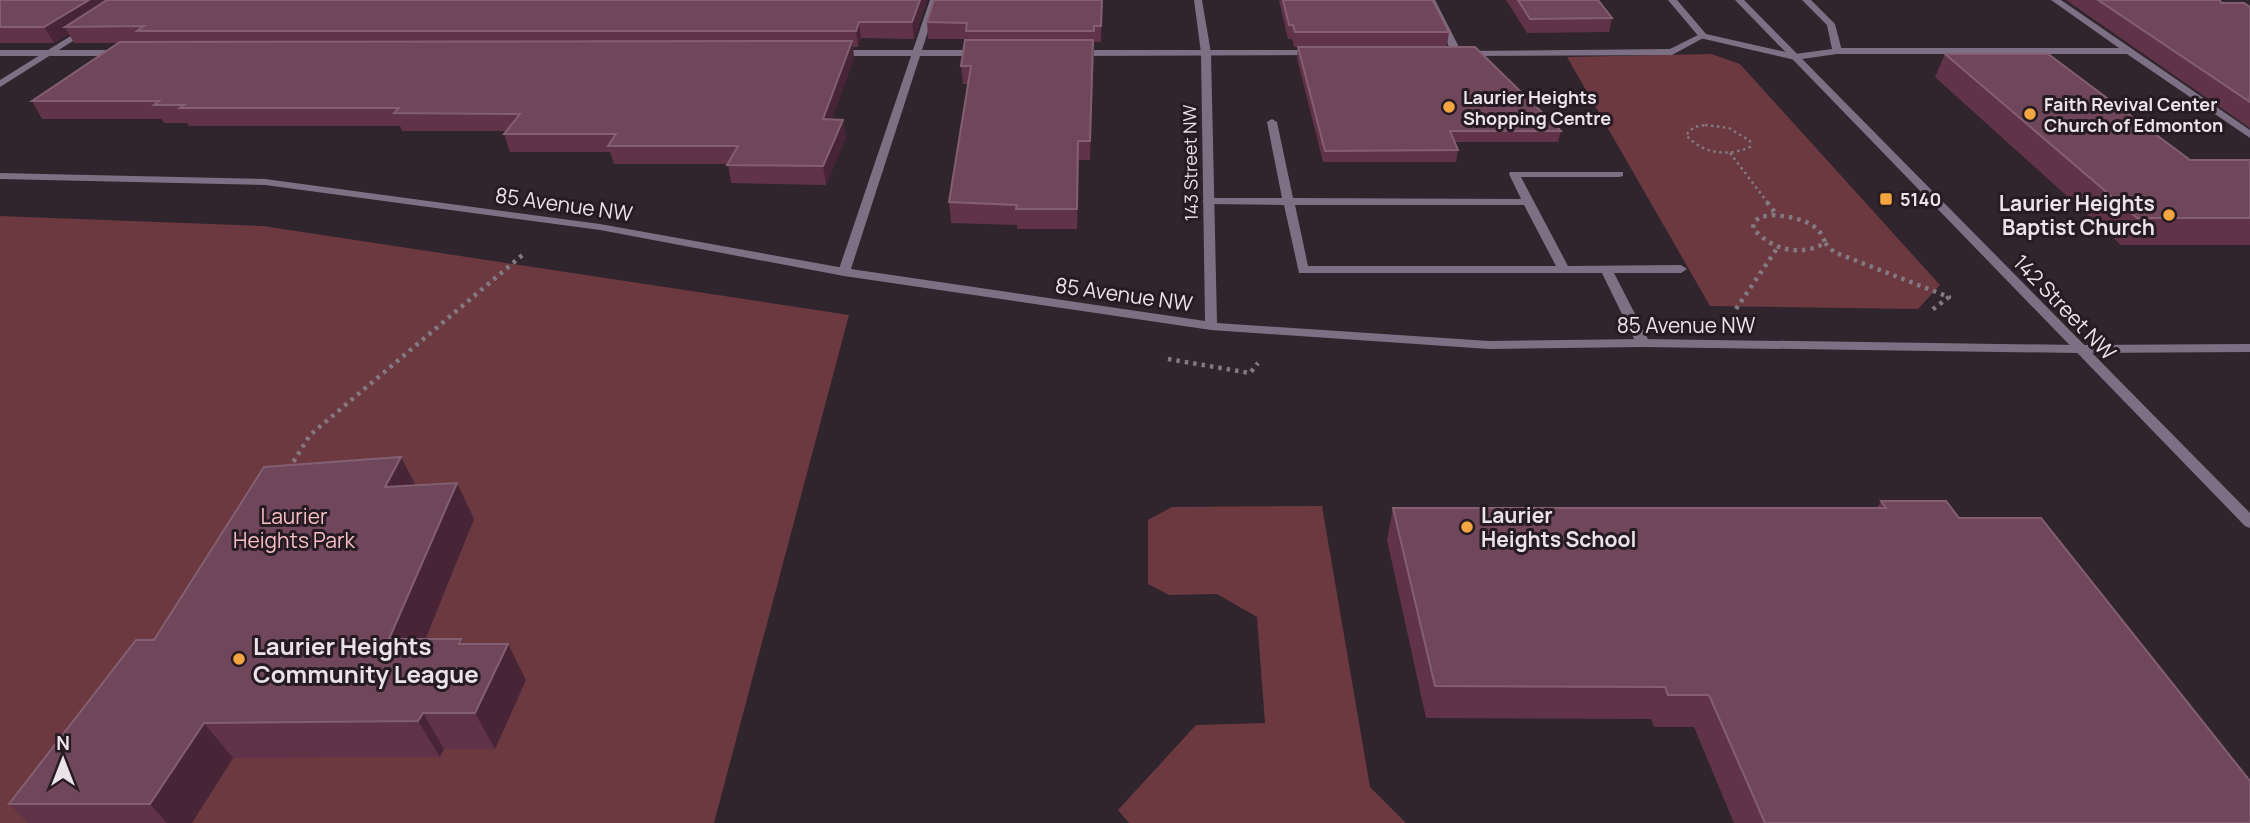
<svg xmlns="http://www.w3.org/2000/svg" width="2250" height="823" viewBox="0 0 2250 823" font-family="Manrope,sans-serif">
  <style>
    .green { fill: #6c3940 }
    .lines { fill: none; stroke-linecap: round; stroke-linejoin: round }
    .path-far1 { stroke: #837981; stroke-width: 2.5; stroke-dasharray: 2.5 3.5; stroke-linecap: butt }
    .path { stroke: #837981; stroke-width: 4.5; stroke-dasharray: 3.5 5; stroke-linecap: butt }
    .service { fill: #7e7084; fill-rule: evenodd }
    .minor { fill: #7e7084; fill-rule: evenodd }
    .tertiary { fill: #7e7084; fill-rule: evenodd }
    .wall { fill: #613349 }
    .shaded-wall { fill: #472537 }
    .building { fill: #70465a; stroke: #835f71; stroke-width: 2 }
    .poi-dot { fill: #f2a541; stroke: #261b23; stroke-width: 2.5 }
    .labels { text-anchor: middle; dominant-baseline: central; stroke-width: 6; stroke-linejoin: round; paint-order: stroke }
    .far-poi-label { font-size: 18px; font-weight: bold; fill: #ebe3e9; stroke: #261b23; text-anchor: start }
    .far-street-label { font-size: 18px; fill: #ebe3e9; stroke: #261b23 }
    .poi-label { font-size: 21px; font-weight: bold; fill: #ebe3e9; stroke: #261b23; text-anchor: end }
    .street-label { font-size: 21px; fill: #ebe3e9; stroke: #261b23 }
    .park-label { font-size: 21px; fill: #f8bfc5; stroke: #261b23 }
    .near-poi-label { font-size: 24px; font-weight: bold; fill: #ebe3e9; stroke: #261b23; text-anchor: start }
  </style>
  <rect width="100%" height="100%" fill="#30242d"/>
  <path class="green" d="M1711,54L1740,64L1940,285L1918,309L1710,306L1567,57Z
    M0,216L263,226L849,315L714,823H0Z
    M1322,506L1370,787L1406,823H1129L1118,810L1196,725L1265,723L1257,617L1217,594L1169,595L1148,584V520L1172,507Z"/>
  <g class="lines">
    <path class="path-far1" d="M1705,125L1729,128L1750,141V147C1728,157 1703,154 1686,135L1694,127Z
      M1730,153L1768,203"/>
    <path class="path" d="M1767,202L1776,214
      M1772,215C1793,217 1819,220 1825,243C1800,257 1771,250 1753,228L1754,222L1760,217Z
      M1825,243L1834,252L1949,297L1932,310
      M1736,309L1778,247
      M1168,359L1250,373L1258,363
      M289,469L310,435L526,252"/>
    <path class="service" d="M930,0H938L922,50H982L987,53L982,56H920L850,272L848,275H840L838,272L911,56H837L832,53L837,50H913Z
      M1427,0H1435L1461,51L1670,49L1700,34L1707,36L1672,55L1457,56L1452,53Z
      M2051,0H2061L2250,130V138L2127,54H1837L1832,51L1837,48H2119Z
      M0,50H121L126,53L121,56H0Z
      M1314,50L1317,51V55L1075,56L1070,53L1075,50Z
      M1272,119L1277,122L1293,198L1521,199L1509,174L1510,172H1623V176L1619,177H1521L1568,266L1681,265L1687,269L1681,273H1614L1650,343L1643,347L1636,343L1602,273H1299L1284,205L1208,204L1202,201L1208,198H1282L1267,122ZM1295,205H1524L1556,266H1308Z"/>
    <path class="minor" d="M1194,0H1202L1211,53L1217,323L1489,341L1643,339L2078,345L2250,344V352L2078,353L1643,347L1489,349L1211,330L844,276L600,230L265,185L0,179V173L265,179L600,224L844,268L1205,321L1201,53Z
      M1668,0H1677L1706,34L1795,54L1832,49L1827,25L1802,0H1811L1835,24L1842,51L1837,54L1795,60L1700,38Z"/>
    <path class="tertiary" d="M1735,0H1744L2250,513V528L2245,526Z
      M85,27L92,29L0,87V80Z"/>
  </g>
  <path class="wall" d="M0,0H927L914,39L861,38L858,47H853L854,58L832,119L843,120L846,137L826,185L731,183L728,164H614L610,152H510L504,134L506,131H402L400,126H189L187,123H164L162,119H42L32,101L119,43H74L69,34L54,43H0Z
    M1102,0L1101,42H1094V47L1090,160H1079L1077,229H1017V225L951,223L949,202L968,84H963L961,66L967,39H928L927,22Z
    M1279,0H1432L1449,32L1447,46L1294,47L1292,39H1288Z
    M1506,0H1598L1612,18L1609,32L1527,33Z
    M2066,0H2220L2221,3L2250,7V128Z
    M1298,47L1561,131L1558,142H1455L1458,150L1456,162H1323L1297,58Z
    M1945,54L2190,160H2250V245H2121L1935,77Z
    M401,457L416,485L474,519L425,639H461L464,644L526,680L495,749H444L440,757L233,758L192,823H28L9,804L154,640Z
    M1881,501L1959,518L2250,823H1734L1694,727H1654L1651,719L1426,718L1387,540L1393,508H1877Z"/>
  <path class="shaded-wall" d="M89,0H123L65,27L69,34L54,43L44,27Z
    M920,0H927L914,39L912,22Z
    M859,22L861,38L858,47L856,31Z
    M1093,40L1094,58L1090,160V141Z
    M852,41L854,58L826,137L823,119Z
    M843,120L846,137L826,185L823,166Z
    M1078,141L1079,160L1077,229V209Z
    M401,457L419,492L385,487Z
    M457,483L474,519L411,675L389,639Z
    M508,644L526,680L495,749L475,713Z
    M423,713L444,749L440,757L418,721Z
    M204,723L233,758L192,823H167L150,804Z"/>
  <path class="building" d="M0,0H89L44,27H0Z
    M107,0H920L912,22H859L856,31H137L144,26L65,27Z
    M934,0H1102L1101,26H1094V31H966L967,23L927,22Z
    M1283,0H1432L1434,3L1449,32H1295L1293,25H1289Z
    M1518,0H1598L1612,18L1530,19Z
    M2098,0H2220L2221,3H2244L2250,7V102Z
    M965,40H1093L1090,141H1078L1077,209H1016L1017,205L949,202L971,66H961Z
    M852,41L823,119L843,120L823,166L727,165L738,146H608L616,134H504L520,114L394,113L399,108H180L184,105H154L159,101H32L120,42Z
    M1298,47H1475L1561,131H1450L1458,150L1325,151Z
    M1945,54H2048L2190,160H2250V218H2137Z
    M401,457L385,487L457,483L389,639H461L459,644H508L475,713H423L418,721L204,723L150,804H9L136,640H154L264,467Z
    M1881,501H1946L1959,518H2041L2250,781V823H1765L1709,695H1668L1665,687L1435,686L1393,508H1886Z"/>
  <g class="poi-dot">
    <circle cx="1449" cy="107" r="7"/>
    <circle cx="2030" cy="114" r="7"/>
    <rect x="1879" y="192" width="14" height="14" rx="3.5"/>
    <circle cx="2169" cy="215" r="7"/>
    <circle cx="1467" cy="527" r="7"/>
    <circle cx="239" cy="659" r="7"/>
  </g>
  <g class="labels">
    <g class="far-poi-label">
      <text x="1463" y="97">Laurier Heights<tspan x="1463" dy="21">Shopping Centre</tspan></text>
      <text x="2044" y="104">Faith Revival Center<tspan x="2044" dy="21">Church of Edmonton</tspan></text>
      <text x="1900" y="199">5140</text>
    </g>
    <g class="far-street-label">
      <text transform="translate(1190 163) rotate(-91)">143 Street NW</text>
    </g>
    <g class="poi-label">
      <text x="2155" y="203">Laurier Heights<tspan x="2155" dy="24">Baptist Church</tspan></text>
      <text x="1481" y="515" text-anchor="start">Laurier<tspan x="1481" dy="24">Heights School</tspan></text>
    </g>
    <g class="street-label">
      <text transform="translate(564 204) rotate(8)">85 Avenue NW</text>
      <text transform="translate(1124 294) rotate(8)">85 Avenue NW</text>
      <text transform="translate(2065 307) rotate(46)">142 Street NW</text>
      <text x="1686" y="325">85 Avenue NW</text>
    </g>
    <g class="park-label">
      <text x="294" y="516">Laurier<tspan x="294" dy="24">Heights Park</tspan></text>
    </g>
    <g class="near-poi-label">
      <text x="253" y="645">Laurier Heights<tspan x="253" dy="28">Community League</tspan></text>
    </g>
  </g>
  <g transform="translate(63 760)" stroke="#261b23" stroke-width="5" paint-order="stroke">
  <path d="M0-5L12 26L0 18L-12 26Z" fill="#ebe3e9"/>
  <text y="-10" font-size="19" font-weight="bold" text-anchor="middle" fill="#ebe3e9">N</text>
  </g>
</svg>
